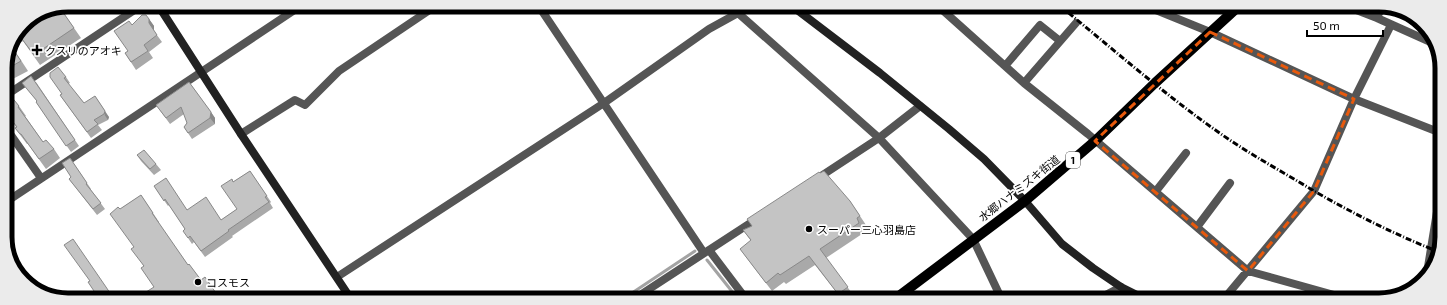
<svg xmlns="http://www.w3.org/2000/svg" width="1447" height="305" viewBox="0 0 1447 305" font-family="'Exo 2','Noto Sans JP',sans-serif">
  <style>
    .lines { fill: none; stroke-linecap: round; stroke-linejoin: round }
    .stream { stroke: #a3a3a3; stroke-width: 3 }
    .street { stroke: #555; stroke-width: 8 }
    .secondary { stroke: #222; stroke-width: 8 }
    .primary { stroke: #000; stroke-width: 10 }
    .rail { stroke: #000; stroke-width: 3; stroke-dasharray: 6 2 1 2; stroke-linecap: butt }
    .wall { fill: #a9a9a9 }
    .shaded-wall { fill: #898989 }
    .building { fill: #c4c4c4; stroke: #898989 }
    .marked { fill: none; stroke: #e8590c; stroke-width: 3; stroke-dasharray: 8 5; stroke-linejoin: round }
    .poi-dot { fill: #000; stroke: #fff; stroke-width: 1.5 }
    .labels { text-anchor: middle; dominant-baseline: central; stroke-width: 3.5; stroke-linejoin: round; paint-order: stroke }
    .shield { fill: #fff; stroke: #4c4c4c; stroke-width: 1 }
    .shield-label { font-size: 10px; font-weight: bold; fill: #000 }
    .poi-label { font-size: 11px; fill: #000; stroke: #fff; text-anchor: start }
    .street-label { font-size: 11px; fill: #000; stroke: #fff }
    .rim { fill: none; stroke: #000; stroke-width: 5 }
  </style>
  <rect width="100%" height="100%" fill="#fff"/>
  <g class="lines">
    <path class="stream" d="M707,260L738,299
      M623,299L695,251"/>
    <path class="street" d="M538,5L704,253
      M938,6L1024,83L1088,134L1248,271L1352,300
      M1146,6L1210,32L1354,99L1441,133
      M1346,6L1377,18L1435,44
      M738,13L879,138L973,239L1002,300
      M1377,18L1382,6
      M1005,66L1040,25L1060,41
      M1024,83L1076,23
      M5,96L142,5
      M6,128L41,178
      M241,134L295,100L305,105L339,71L437,5
      M818,178L879,138L920,106
      M1156,191L1186,153
      M6,202L302,5
      M1197,227L1230,183
      M709,250L746,299
      M1427,273L1437,212L1441,172
      M337,277L604,103L709,29L738,13L747,6
      M634,299L758,218
      M1096,300L1121,287
      M1223,300L1314,191L1354,99L1391,25"/>
    <path class="secondary" d="M158,5L241,134L351,299
      M792,6L880,73L949,129L984,159L1025,201L1062,244L1093,268L1121,287L1147,300"/>
    <path class="primary" d="M895,299L1025,201L1095,141L1155,83L1239,6"/>
    <path class="rail" d="M1060,6C1113,49 1165,95 1221,134C1251,155 1283,172 1314,191C1354,214 1396,235 1439,252"/>
  </g>
  <path class="wall" d="M60,8L81,38L40,65L23,41L13,48L28,71L5,83V64L24,23Z
    M149,19L154,26V31L162,42L149,52L153,58L136,70L125,53L128,51L132,25Z
    M50,73L66,77L70,83L68,84L84,103L109,117L108,120L98,125L102,130L91,138L60,95L62,94Z
    M36,82L79,146L71,152L36,102L37,101L22,83Z
    M189,82L215,118V124L192,139L184,127L187,123L184,114L170,124L156,105Z
    M5,84L7,87L5,89Z
    M5,89L19,106L26,116H25L43,142L54,149L60,158L46,169L28,144H27L15,128L16,127L10,117L5,111Z
    M137,155L156,164L161,170L154,175L141,161Z
    M70,158L91,189V190L105,209L97,215L69,179L71,177Z
    M250,171L271,202L270,203L273,208L232,236L233,237L205,257L194,242L192,244L188,238L185,229L169,205L168,206L154,186L187,210L221,220L237,209L233,182Z
    M820,173L850,201L866,225L863,227L865,232L826,258L854,296L849,299H842L815,265L786,284L784,282L772,291L740,249L751,241L743,230L752,226Z
    M141,195L159,222L158,223L188,265L201,280L205,277L212,286L154,287L134,247L120,209Z"/>
  <path class="shaded-wall" d="M149,19L154,26V31L149,23Z
    M95,96L109,117L108,120L104,114Z
    M211,112L215,118V124L210,118Z"/>
  <path class="building" d="M60,8L74,28L34,55L19,35L24,23Z
    M142,15H146L149,19V23L157,35L144,45L148,51L131,62L125,53L128,51L114,31L129,21L132,25Z
    M12,48L21,61L5,70V64Z
    M58,67L66,77L64,78L84,103L95,96L105,111L104,114L94,120L98,124L87,132L60,95L62,94L50,77V73Z
    M31,76L75,140L66,146L36,102L37,101L22,83Z
    M189,82L211,112L210,118L188,133L184,127L187,123L181,107L166,118L156,105Z
    M5,89L19,106L18,107L43,142L46,140L54,149L39,159L21,134H20L15,128L17,127L10,118L11,117L5,110Z
    M144,150L156,164L150,169L137,155Z
    M70,158L87,183L86,184L101,203L93,209L69,179L71,177L62,163Z
    M250,171L267,196L265,197L269,202L228,230L229,231L201,251L190,236L188,238L183,231L185,229L165,199L164,201L154,186L166,178L187,210L206,197L221,220L237,209L221,186L232,179L233,182Z
    M824,171L850,201L860,216L857,218L859,223L820,249L848,287L838,294L809,256L780,275L778,273L766,283L740,249L751,240L743,230L752,226L747,219L819,172L820,173Z
    M141,195L153,213H152L188,265L189,264L201,280L205,277L220,299H135L154,287L141,268L144,266L131,249L134,247L110,214L118,207L120,209Z
    M73,239L106,287L114,299H99L98,297L88,282L90,281L64,245Z"/>
  <path class="marked" d="M1210,32L1354,99L1314,191L1248,271L1095,141Z"/>
  <g class="poi-dot">
    <path d="M35 44h4v4h4v4h-4v4h-4v-4h-4v-4h4z"/>
    <circle cx="809" cy="229" r="4"/>
    <circle cx="198" cy="282" r="4"/>
  </g>
  <g class="labels">
    <rect class="shield" x="1066" y="152" width="14" height="16" rx="3"/>
    <g class="shield-label">
      <text x="1073" y="160">1</text>
    </g>
    <g class="poi-label">
      <text x="45" y="50">クスリのアオキ</text>
      <text x="817" y="229">スーパー三心羽島店</text>
      <text x="206" y="282">コスモス</text>
    </g>
    <g class="street-label">
      <text transform="translate(1019 188) rotate(-38)">水郷ハナミズキ街道</text>
    </g>
  </g>
  <path d="M0 0H1447V305H0ZM68 12H1379A56 56 0 0 1 1435 68V237A56 56 0 0 1 1379 293H68A56 56 0 0 1 12 237V68A56 56 0 0 1 68 12Z" fill="#ebebeb" fill-rule="evenodd"/>
  <path class="rim" d="M68 12H1379A56 56 0 0 1 1435 68V237A56 56 0 0 1 1379 293H68A56 56 0 0 1 12 237V68A56 56 0 0 1 68 12Z"/>
  <path d="M1307 30v6h76v-6" fill="none" stroke="#000000" stroke-width="2"/>
  <text x="1313" y="30" font-size="12" fill="#000000" stroke="#ffffff" stroke-width="3" paint-order="stroke">50 m</text>
</svg>
